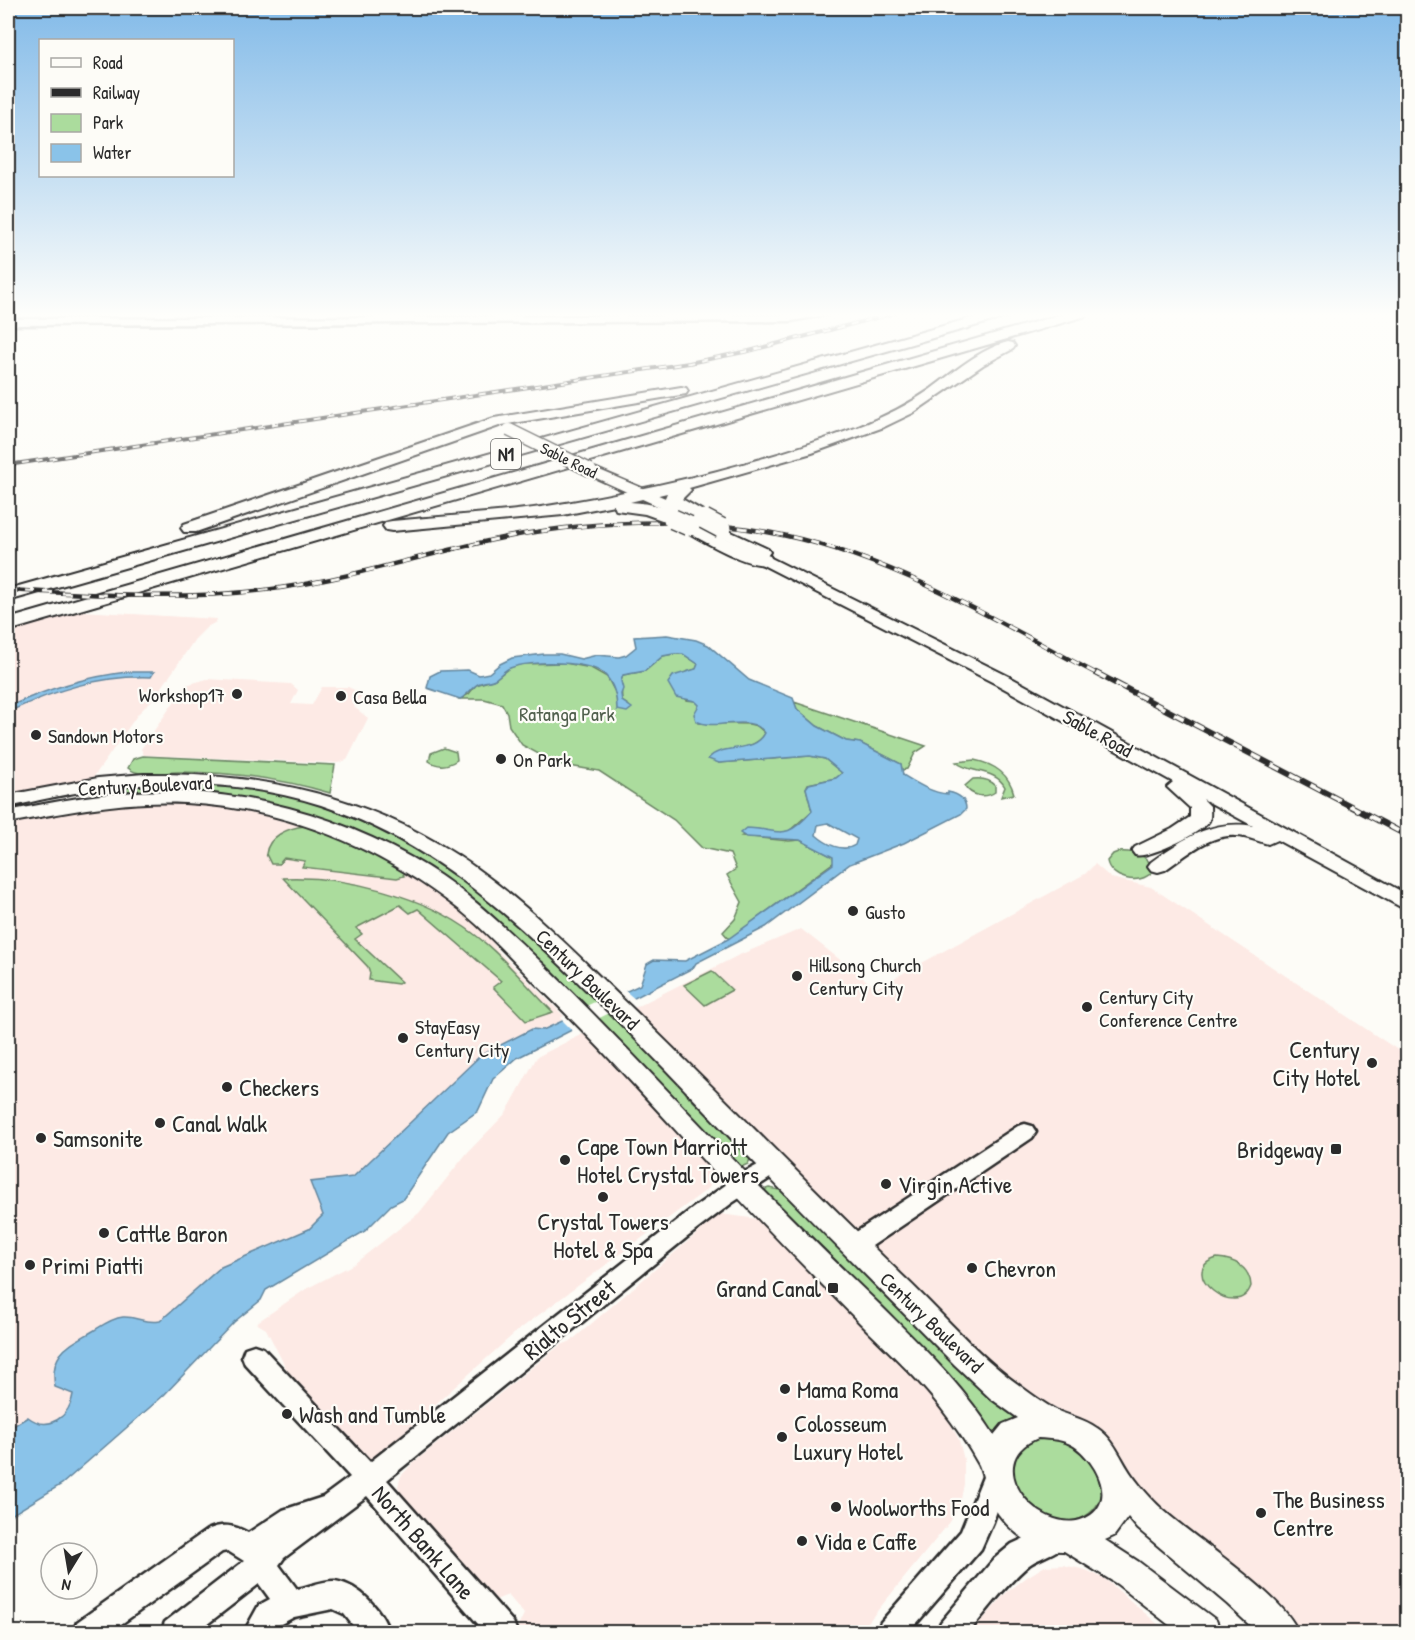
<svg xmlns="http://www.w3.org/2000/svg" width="1415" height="1640" viewBox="0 0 1415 1640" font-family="'Patrick Hand',sans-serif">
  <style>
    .built { fill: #fdeae5 }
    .green { fill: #abdc9d; stroke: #6b8464; stroke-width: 1.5 }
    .water { fill: #8ac3e9; stroke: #64869d; stroke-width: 1.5; fill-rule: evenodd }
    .pier { fill: #fdfcf7 }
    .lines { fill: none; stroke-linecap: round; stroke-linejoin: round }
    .minor-casing { stroke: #2b2b2b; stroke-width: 5 }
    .major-casing { stroke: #2b2b2b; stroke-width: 4 }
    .highway-casing { stroke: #2b2b2b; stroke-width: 4 }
    .minor { fill: #fdfcf7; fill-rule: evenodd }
    .major { fill: #fdfcf7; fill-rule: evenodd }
    .highway { fill: #fdfcf7; fill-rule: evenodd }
    .rail-far2-casing { stroke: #2b2b2b; stroke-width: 4 }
    .rail-far1-casing { stroke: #2b2b2b; stroke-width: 4.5 }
    .rail-casing { stroke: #2b2b2b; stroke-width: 6 }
    .rail-far2 { stroke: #fdfcf7; stroke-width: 2; stroke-dasharray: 7; stroke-linecap: butt }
    .rail-far1 { stroke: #fdfcf7; stroke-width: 3; stroke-dasharray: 9; stroke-linecap: butt }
    .rail { stroke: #fdfcf7; stroke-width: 4; stroke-dasharray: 11; stroke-linecap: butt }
    .major-bridge-casing { stroke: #2b2b2b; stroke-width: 15; stroke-linecap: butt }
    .highway-bridge-casing { stroke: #2b2b2b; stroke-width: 22; stroke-linecap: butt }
    .major-bridge { stroke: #fdfcf7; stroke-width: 12 }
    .highway-bridge { stroke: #fdfcf7; stroke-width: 19 }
    .poi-dot { fill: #2b2b2b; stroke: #fdfcf7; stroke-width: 2 }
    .labels { text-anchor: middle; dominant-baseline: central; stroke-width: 4.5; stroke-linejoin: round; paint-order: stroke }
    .far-street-label { font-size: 16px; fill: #2b2b2b; stroke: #fdfcf7 }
    .shield { fill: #fdfcf7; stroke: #6a6a68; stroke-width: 1.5 }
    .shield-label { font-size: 18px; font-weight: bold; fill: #2b2b2b }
    .poi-label { font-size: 20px; fill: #2b2b2b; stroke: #fdfcf7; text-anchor: start }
    .park-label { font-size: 20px; fill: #51604d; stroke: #fdfcf7 }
    .street-label { font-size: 20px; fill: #2b2b2b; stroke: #fdfcf7 }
    .near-poi-label { font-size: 24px; fill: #2b2b2b; stroke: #fdfcf7; text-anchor: start }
    .near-street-label { font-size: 24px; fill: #2b2b2b; stroke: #fdfcf7 }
  </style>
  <rect width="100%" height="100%" fill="#fdfcf7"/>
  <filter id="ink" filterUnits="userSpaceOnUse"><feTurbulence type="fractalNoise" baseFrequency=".0167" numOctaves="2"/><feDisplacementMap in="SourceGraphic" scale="12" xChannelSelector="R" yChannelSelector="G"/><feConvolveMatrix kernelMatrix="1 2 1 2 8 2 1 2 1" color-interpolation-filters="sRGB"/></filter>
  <g filter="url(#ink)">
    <path class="built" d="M8,313H107L99,322H8Z
      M81,611L217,619L216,622L207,627L195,639L156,696L138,714L93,778L82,783L8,797V633Z
      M207,679L291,684L298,690L291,704L312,705L322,687H348L363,694L354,707L368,718L347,760L338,763L144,755L141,749L186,685Z
      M132,802H211L281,816L391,860L480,924L500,953L566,1018L543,1030L532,1029L481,1055L353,1177L316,1183L315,1195L323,1215L309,1230L221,1267L160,1321L147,1323L121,1317L107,1322L62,1349L52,1372L73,1394L71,1405L62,1418L49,1424L35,1423L8,1429V821Z
      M1095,864L1111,878L1151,887L1407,1056V1632H1294L1162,1520L1105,1431L1001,1382L630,1010L737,956L801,929L876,988L1085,874Z
      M584,1033L712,1167L713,1177L709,1188L516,1332L372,1461L288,1372L266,1329L256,1323L306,1289L354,1264L419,1213L467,1153L506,1113L537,1057Z
      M720,1214L758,1219L915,1379L948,1419L959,1440L964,1460V1484L960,1504L950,1522L860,1632H519L518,1626L524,1614L508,1595L493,1601L400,1495L398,1486L401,1476L413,1463L559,1346L571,1341Z
      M1063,1565L1086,1570L1105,1579L1167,1632H972L1006,1593L1027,1577L1045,1566Z"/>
    <path class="green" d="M673,654H683L698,664L696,669L686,672V700L695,701L700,705L699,723L749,724L757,726L765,733C758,747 737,749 723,751L719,763L810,756L825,759L842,773L836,778L808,784L806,788L812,811L789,831L778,833L757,829L742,836L789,841L800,840L833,857L834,862L729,939L723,932L735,919L742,902L727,875L736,869L730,854L702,848L674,820L599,771L557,764L522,745L509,726L507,713L502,704L484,699H460L469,694L476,685L495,679L509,668L521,664L565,663L591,668L607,677L616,694L617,706L628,705L622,701L621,681L623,675L645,671L663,656Z
      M794,702L926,746L915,753L907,769L902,770L901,764L860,743L846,741L817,726L797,709Z
      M444,748L456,752L457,760C448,766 438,767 429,761L431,753Z
      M143,756L335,765L330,793C280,778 230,772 178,772C164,772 139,778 128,768L133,759Z
      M974,760C994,764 1009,773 1014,794L1001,797L1005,787C995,768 969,774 956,762Z
      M973,779C981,778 989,779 995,785V792C985,799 971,796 965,786Z
      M165,783L244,788L306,800L393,834L478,884L674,1073L687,1095L744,1151L750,1159L748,1164L741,1167L581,1004L486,912L294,810L216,793L161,790L126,791L128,785Z
      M304,826L342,837L406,872L403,875L404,876L397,878L302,867L305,861L284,858L279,864H271L266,854C268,836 288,828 304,826Z
      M1118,852C1132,851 1146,854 1152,867V872C1140,886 1110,879 1107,861L1113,854Z
      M283,878C344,875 425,896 474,934C500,953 529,988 553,1012L526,1021L493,987L501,981L418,909L410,913L400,905L356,928L362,934L355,939L401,982L398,984L369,980L370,973L368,967Z
      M712,971L732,990L705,1005L684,985Z
      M769,1188L790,1192L1029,1413L1004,1423L993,1435L759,1191Z
      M1217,1258C1234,1259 1250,1267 1251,1286C1238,1323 1173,1271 1217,1258Z
      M1052,1436C1060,1439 1075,1442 1081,1448C1084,1450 1087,1456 1089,1459C1093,1465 1100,1472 1102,1478C1106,1494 1097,1510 1084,1517C1033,1543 980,1456 1033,1438C1039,1436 1046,1437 1052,1436Z"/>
    <path class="water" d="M667,635L696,640L708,645L749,680L793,698L797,709L817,726L846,741L860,743L901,764L903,775C916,783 932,793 948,794V792C958,794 966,798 966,809L961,814L904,843L850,864L766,927L696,963L693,968L517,1058L493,1079L478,1111L448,1132L403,1199L391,1205L365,1231L266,1290L261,1300L234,1322L164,1395L62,1484L8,1517V1429L28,1417C49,1433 70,1416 73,1394L55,1387C49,1353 68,1346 93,1331C101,1326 112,1318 123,1317C137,1316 143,1324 160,1321L221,1267L309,1229L323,1215L310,1182L353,1177L481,1055L532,1029L543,1030L640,985L647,964L654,960L685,961L728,939L833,864V857L800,840L746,837L740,833L746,828C781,829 784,843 812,811L806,788L809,784L836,778L842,773L825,759L810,756L719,763L708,759C722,742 754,755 765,733C751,712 716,732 696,721L694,714L699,705L695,701L676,697L668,683L673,676L696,669L698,664L683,654H673L663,656L645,671L623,675L621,681L623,689L621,694L622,701L632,708L627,712L617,710C617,698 614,685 606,676C592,660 529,660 510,668C504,670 501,675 495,679C490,682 483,681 478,684C471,688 468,695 460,699L427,688L430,676L440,671L468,670L479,675L489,673L500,664L512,658L544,654H560L581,659L597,655L619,657L626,655L636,647L634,637ZM828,823L857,839L855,845C843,853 826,844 816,835L818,825Z
      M127,672H154L151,677C100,675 53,691 8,712V707C46,689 85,677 127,672Z"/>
    <path class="pier" d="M623,989L636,1000L573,1031L560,1018Z"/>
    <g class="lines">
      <defs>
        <path id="minor" d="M807,313H834L791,321L8,325V319L791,315Z
          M1025,1124L1032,1126L1036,1132L1032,1138L869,1248L861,1250L853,1248L850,1241L853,1234L1018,1126Z
          M773,1157L781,1159L784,1165L781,1171L732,1203L686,1238L387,1480L513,1622L517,1632H485L367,1496L284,1558L279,1565L297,1589C308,1587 324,1580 335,1581C360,1585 382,1610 389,1632H358L344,1614L333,1609L294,1617L279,1625L274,1632H244L259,1605L270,1599L259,1584L197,1632H161L165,1622L244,1561L228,1551L222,1552L110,1632H73L77,1622L207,1530C223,1523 234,1525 248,1533L283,1510L323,1497L350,1477L245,1364L242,1356L245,1348L254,1345L263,1348L370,1462L693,1208L741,1174Z
          M996,1464L1005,1467L1009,1476L993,1522L981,1549L909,1632H877L881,1622L961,1531L987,1467Z
          M1057,1523L1067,1527L1070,1536C1063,1553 1043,1555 1029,1565C1006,1584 988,1610 969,1632H937L941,1622L994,1559L1012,1544Z"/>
        <path id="major" d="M590,466L670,500L696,515L689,519L684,518L585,473L583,470L585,467Z
          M714,524L768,549L770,552L767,556L1008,676L1408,895V911L1277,840L1268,844C1257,841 1247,836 1236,836C1209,834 1186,856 1165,870L1158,872L1151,870L1148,866L1151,862C1183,839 1212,819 1253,826L1203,799L1210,806C1210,810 1211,817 1209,821C1202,833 1148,859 1135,855L1132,851L1135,847L1172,829L1190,817V808L1167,787L1173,782L996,684L743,555L741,552L744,548L709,531L707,528L709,525Z
          M144,774C248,773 346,790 437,843C510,885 570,948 630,1006C723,1096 812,1189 905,1278C943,1314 977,1355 1019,1385C1031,1394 1043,1403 1056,1410C1069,1416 1085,1419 1097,1428C1115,1440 1120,1458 1132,1475C1140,1486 1151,1499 1161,1508C1193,1538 1285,1596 1298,1632H1257L1227,1604L1138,1529L1128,1517L1114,1536L1105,1540L1139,1562L1216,1620L1221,1632H1178L1117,1584L1064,1551C1030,1552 997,1522 987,1492C984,1483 983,1474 979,1465C968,1445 955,1426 941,1408C917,1377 888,1351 860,1323C812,1274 763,1225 716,1174C657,1110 599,1045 536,984C509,957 483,927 452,904C374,845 283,808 185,803C123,800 68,812 8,823V811C66,799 126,788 186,792C266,796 342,819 412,858C461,885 501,924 542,963C615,1034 684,1109 755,1182C796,1223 837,1264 879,1304C921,1346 962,1384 994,1435L1003,1424L1018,1418L990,1398L955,1365C878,1287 800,1210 724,1131C678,1082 632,1034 584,988C506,911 427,840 321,805C250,782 168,779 94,790C65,794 36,801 8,807V795L98,778ZM1038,1438C1051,1439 1063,1439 1074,1446C1093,1459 1117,1496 1091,1515C1047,1545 974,1464 1038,1438Z"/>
        <path id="highway" d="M989,313H1011L1010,316L8,601V589Z
          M1066,313H1087L1086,316L8,631V619Z
          M1008,342L1013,343L1015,346L1013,349L983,365L913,413L884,427L812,453L689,488L691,490L682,499L710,515L713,519L710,523C696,526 673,512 664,500L667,493L630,502C646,503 671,506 682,519L679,523L673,524L645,514L616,510L614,505L563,515L392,531L386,530L383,526L386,522L392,521C441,516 492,514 541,507C649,490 756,465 858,427C884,417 908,405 931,389C954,372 980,349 1008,342Z
          M681,387L686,388L688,391L686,394L502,425L196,532H184L181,528L184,524L494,418Z
          M689,521L746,548L770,556L772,560L770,564C748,569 703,540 683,530L680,526L683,522Z"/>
      </defs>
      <use href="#minor" class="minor-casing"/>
      <use href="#major" class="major-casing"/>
      <use href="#highway" class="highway-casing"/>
      <use href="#minor" class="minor"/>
      <use href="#major" class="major"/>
      <use href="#highway" class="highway"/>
      <defs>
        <path id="rail-far2" d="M8,465L689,363L749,351L895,313"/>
        <path id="rail-far1" d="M8,590C99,595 190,601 280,588C357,577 431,552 507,537C593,521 681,517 767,532C887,553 992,619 1099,675"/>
        <path id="rail" d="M1096,673L1408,836"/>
      </defs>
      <use href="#rail-far2" class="rail-far2-casing"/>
      <use href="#rail-far1" class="rail-far1-casing"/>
      <use href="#rail" class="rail-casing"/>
      <use href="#rail-far2" class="rail-far2"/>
      <use href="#rail-far1" class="rail-far1"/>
      <use href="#rail" class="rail"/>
      <defs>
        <path id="major-bridge" d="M509,430L590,470"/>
        <path id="highway-bridge" d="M673,519L689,526
          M704,519L721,528"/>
      </defs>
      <use href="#major-bridge" class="major-bridge-casing"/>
      <use href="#highway-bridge" class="highway-bridge-casing"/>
      <use href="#major-bridge" class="major-bridge"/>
      <use href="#highway-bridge" class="highway-bridge"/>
    </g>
  </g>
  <linearGradient id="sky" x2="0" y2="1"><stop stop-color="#82bae8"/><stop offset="0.58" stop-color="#fefefb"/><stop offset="1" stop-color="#fefefb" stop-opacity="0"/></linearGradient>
  <rect width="1415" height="543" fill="url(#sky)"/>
  <g class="poi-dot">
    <circle cx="237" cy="694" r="6"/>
    <circle cx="341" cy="696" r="6"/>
    <circle cx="36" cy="735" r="6"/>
    <circle cx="501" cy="759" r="6"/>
    <circle cx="853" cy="911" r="6"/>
    <circle cx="797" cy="976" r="6"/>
    <circle cx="1087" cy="1007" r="6"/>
    <circle cx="403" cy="1038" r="6"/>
    <circle cx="1372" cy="1063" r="6"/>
    <circle cx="227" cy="1087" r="6"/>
    <circle cx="160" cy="1123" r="6"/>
    <circle cx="41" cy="1138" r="6"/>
    <rect x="1330" y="1143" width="12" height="12" rx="3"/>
    <circle cx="565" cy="1160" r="6"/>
    <circle cx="886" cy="1184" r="6"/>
    <circle cx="603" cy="1197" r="6"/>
    <circle cx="104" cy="1233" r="6"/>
    <circle cx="30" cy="1265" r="6"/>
    <circle cx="972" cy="1268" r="6"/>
    <rect x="827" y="1282" width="12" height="12" rx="3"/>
    <circle cx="785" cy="1389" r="6"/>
    <circle cx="287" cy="1414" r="6"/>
    <circle cx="782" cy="1437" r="6"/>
    <circle cx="836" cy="1507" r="6"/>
    <circle cx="1261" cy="1513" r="6"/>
    <circle cx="802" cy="1541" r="6"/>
  </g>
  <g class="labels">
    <g class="far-street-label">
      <text transform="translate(569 460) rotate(26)">Sable Road</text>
    </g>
    <rect class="shield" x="491" y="439" width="30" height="30" rx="4.5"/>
    <g class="shield-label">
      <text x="506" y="454">N1</text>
    </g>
    <g class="poi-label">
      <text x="225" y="694" text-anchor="end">Workshop17</text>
      <text x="353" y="696">Casa Bella</text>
      <text x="48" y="735">Sandown Motors</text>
      <text x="513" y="759">On Park</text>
      <text x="865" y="911">Gusto</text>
      <text x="809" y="964">Hillsong Church<tspan x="809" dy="23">Century City</tspan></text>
      <text x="1099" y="996">Century City<tspan x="1099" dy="23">Conference Centre</tspan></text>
      <text x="415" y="1026">StayEasy<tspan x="415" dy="23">Century City</tspan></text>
    </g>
    <g class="park-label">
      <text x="567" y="713">Ratanga Park</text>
    </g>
    <g class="street-label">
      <text transform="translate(1098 733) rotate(29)">Sable Road</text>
      <text transform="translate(145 785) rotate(-3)">Century Boulevard</text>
      <text transform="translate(588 979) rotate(44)">Century Boulevard</text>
      <text transform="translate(932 1322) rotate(44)">Century Boulevard</text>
    </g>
    <g class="near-poi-label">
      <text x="1360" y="1049" text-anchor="end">Century<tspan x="1360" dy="28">City Hotel</tspan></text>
      <text x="239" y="1087">Checkers</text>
      <text x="172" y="1123">Canal Walk</text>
      <text x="53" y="1138">Samsonite</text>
      <text x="577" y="1146">Cape Town Marriott<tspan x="577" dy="28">Hotel Crystal Towers</tspan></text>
      <text x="1324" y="1149" text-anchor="end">Bridgeway</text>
      <text x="898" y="1184">Virgin Active</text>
      <text x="603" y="1221" text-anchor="middle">Crystal Towers<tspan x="603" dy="28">Hotel &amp; Spa</tspan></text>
      <text x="116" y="1233">Cattle Baron</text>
      <text x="42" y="1265">Primi Piatti</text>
      <text x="984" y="1268">Chevron</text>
      <text x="821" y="1288" text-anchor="end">Grand Canal</text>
      <text x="797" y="1389">Mama Roma</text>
      <text x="299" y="1414">Wash and Tumble</text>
      <text x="794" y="1423">Colosseum<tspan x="794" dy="28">Luxury Hotel</tspan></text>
      <text x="1273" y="1499">The Business<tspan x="1273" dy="28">Centre</tspan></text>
      <text x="848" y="1507">Woolworths Food</text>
      <text x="814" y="1541">Vida e Caffe</text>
    </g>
    <g class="near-street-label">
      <text transform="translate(569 1319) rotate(-39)">Rialto Street</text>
      <text transform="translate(424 1542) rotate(49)">North Bank Lane</text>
    </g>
  </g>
  <rect width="1415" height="1640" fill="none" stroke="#fdfcf7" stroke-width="30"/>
  <rect x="15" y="15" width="1385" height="1610" fill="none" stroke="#2b2b2b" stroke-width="2" filter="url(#ink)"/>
  <rect x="39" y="39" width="195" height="138" fill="#fdfcf7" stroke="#a9a8a5" stroke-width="1.5"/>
  <rect x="51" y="58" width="30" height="9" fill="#fdfcf7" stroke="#a9a8a5" stroke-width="1.5"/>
  <text x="93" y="69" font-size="18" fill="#2b2b2b">Road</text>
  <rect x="51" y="88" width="30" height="9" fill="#2b2b2b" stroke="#a9a8a5" stroke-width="1.5"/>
  <text x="93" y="99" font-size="18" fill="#2b2b2b">Railway</text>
  <rect x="51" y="114" width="30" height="18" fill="#abdc9d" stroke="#a9a8a5" stroke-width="1.5"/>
  <text x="93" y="129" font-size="18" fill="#2b2b2b">Park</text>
  <rect x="51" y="144" width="30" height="18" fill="#8ac3e9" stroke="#a9a8a5" stroke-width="1.5"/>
  <text x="93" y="159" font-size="18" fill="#2b2b2b">Water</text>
  <g transform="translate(69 1571) rotate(191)"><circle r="28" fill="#fdfcf7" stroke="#a9a8a5" stroke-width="1.5"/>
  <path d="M0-4.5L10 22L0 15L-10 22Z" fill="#2b2b2b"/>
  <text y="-9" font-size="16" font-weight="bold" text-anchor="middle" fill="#2b2b2b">N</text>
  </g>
</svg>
